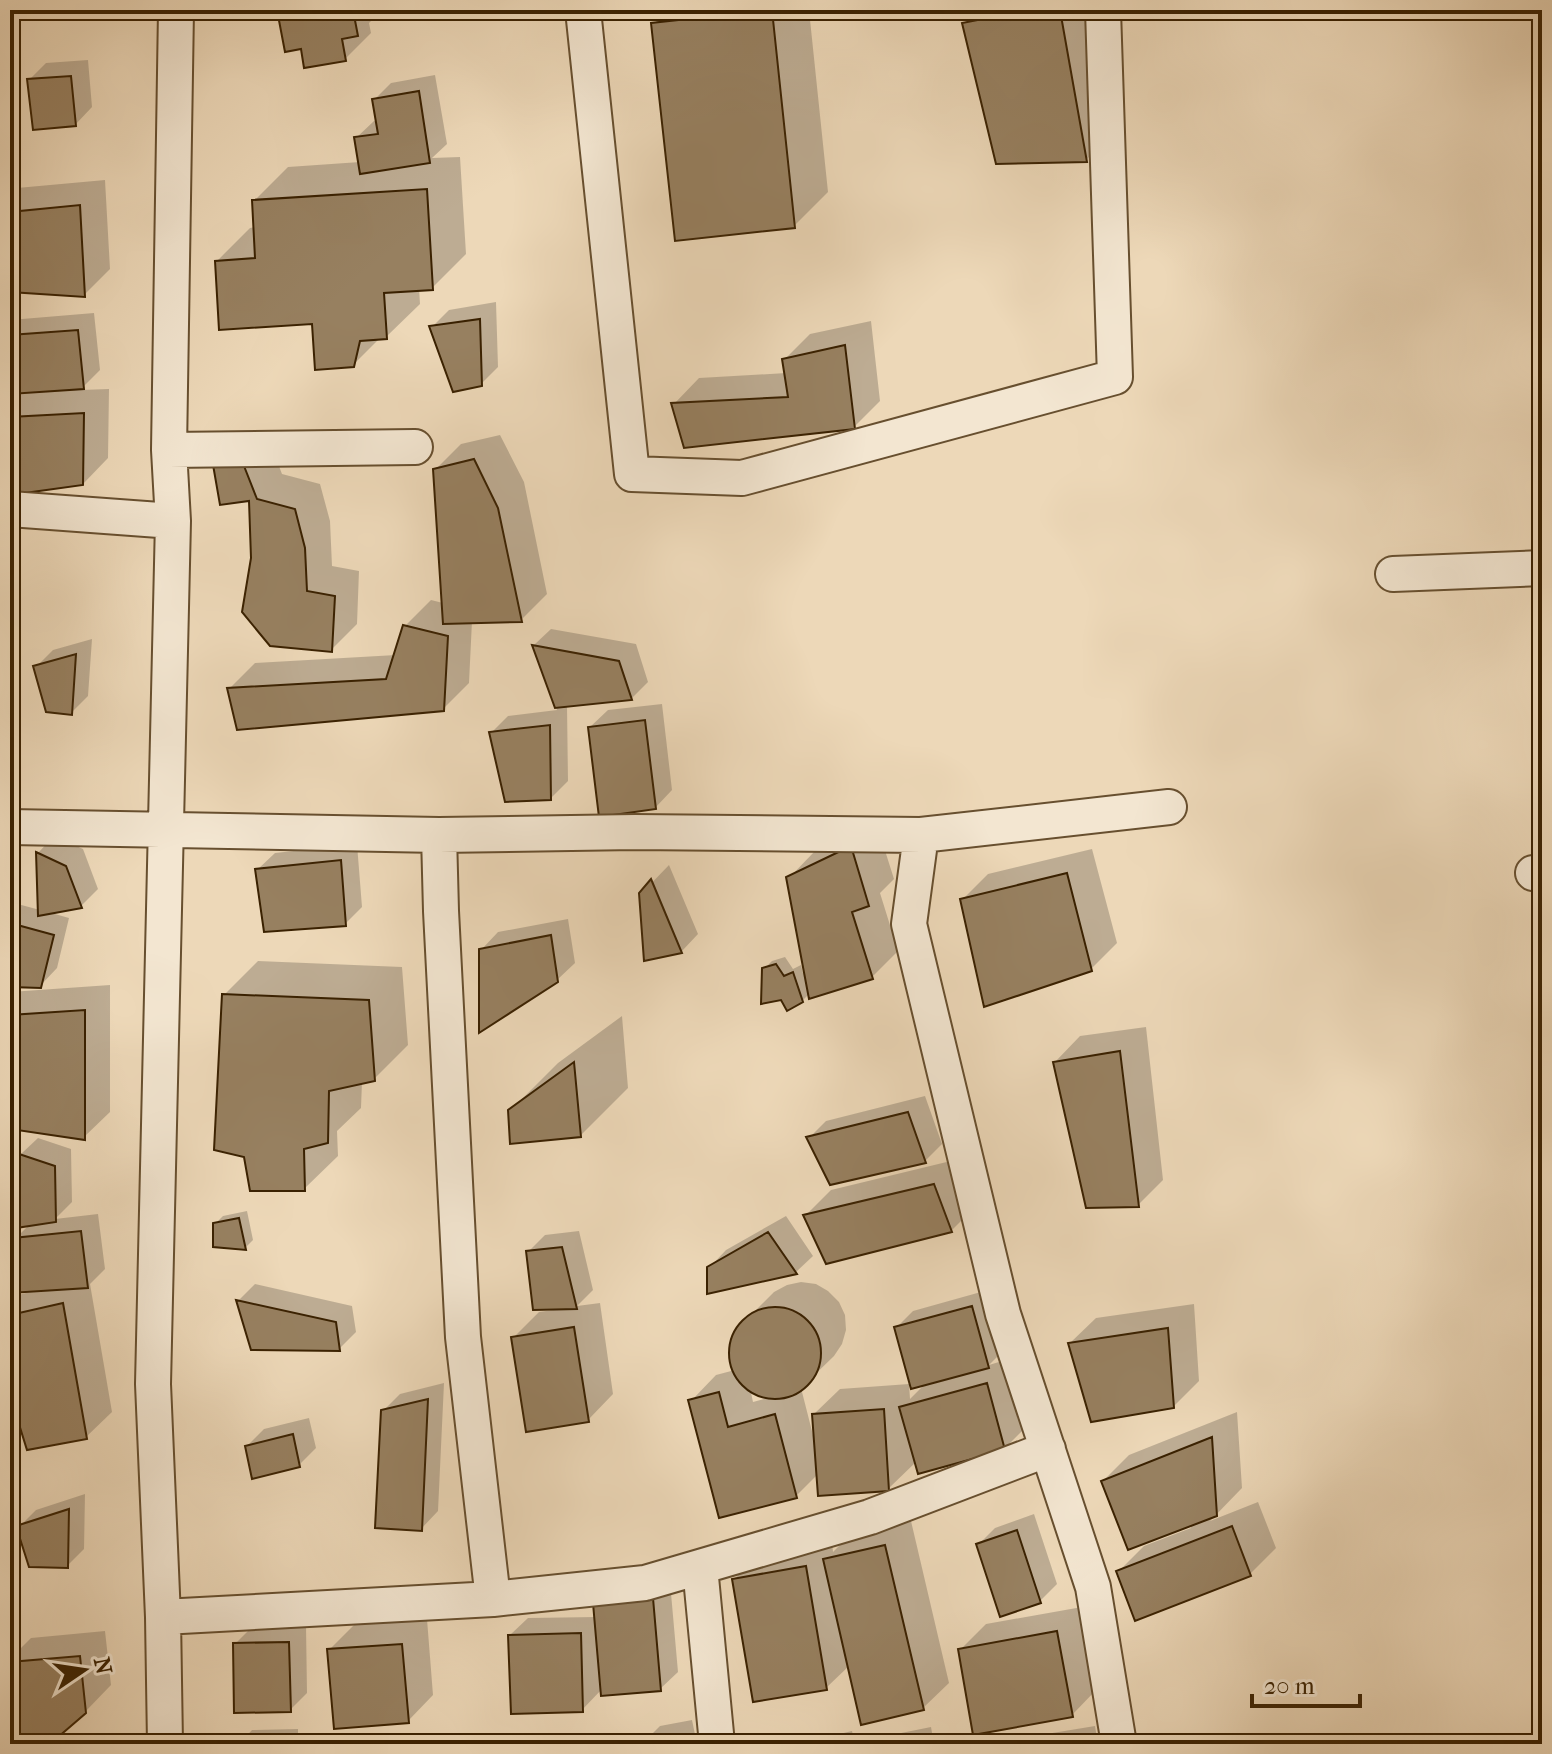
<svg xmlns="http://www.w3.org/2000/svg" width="1552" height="1754" viewBox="0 0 1552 1754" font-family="'IM FELL French Canon',serif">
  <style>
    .shadow { fill: #0003; fill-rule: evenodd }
    .building { fill: #978060; stroke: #3a2101; stroke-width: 2 }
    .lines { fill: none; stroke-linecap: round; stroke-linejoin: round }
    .minor-casing { stroke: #674f2f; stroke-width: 38 }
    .minor { stroke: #f3e6d1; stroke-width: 34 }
  </style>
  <rect width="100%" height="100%" fill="#edd8b8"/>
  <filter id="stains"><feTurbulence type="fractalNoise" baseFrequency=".0025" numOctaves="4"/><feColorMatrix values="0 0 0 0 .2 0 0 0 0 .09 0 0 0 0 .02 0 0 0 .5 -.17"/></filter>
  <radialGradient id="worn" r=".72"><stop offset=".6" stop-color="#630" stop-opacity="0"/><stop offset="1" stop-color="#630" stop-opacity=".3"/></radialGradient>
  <path class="shadow" d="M279,10H382L369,23L371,33L345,59L302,47Z
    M667,10H809L828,192L794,226L654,24Z
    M977,10H1090L1111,135L1086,160L964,23Z
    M88,60L92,107L75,125L29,80L46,63Z
    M435,75L447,144L432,158L460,157L466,254L432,288H419L420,304L386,337L380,338L353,365L314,322L217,261L250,228L255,227L254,201L288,167L360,162L356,138L374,121L377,120L374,100L391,83Z
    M105,180L110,269L84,295L10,290V196L17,188Z
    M496,302L498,367L481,384L432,327L449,310Z
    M94,313L100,370L80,390L109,389L108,458L83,484L10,493V320Z
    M871,321L880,401L854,427L674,404L699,378L786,373L784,360L810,334Z
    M500,435L524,482L547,594L521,620L472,621L469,683L443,709L229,689L255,663L396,655L405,626L431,600L443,603L435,470L461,444Z
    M269,440L282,474L320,484L330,521L332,566L359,571L357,624L331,650L253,558L250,499L214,459Z
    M551,629L636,644L648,682L631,699L567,705L568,781L550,799L491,733L508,716L557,710L534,645Z
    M92,639L88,696L71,713L36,667L53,650Z
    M14,658L16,708L10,714V659Z
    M662,704L672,790L655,808L590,727L608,710Z
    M876,822L894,879L880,893L898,951L872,977L810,993L802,1001L764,969L772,961L785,957L793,969L801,965L803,973H806L789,878L814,852Z
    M54,836L83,849L98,889L81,906L48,912L69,918L57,968L40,986L10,985V907L14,903L40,910L38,853Z
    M357,844L362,907L345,924L257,870L275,853Z
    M1092,849L1117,943L1091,969L962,900L988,874Z
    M10,856H15L10,876Z
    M669,865L698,934L682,951L646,958L641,894Z
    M568,919L575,963L557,980L481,950L498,932Z
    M258,961L402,967L408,1045L374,1079L362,1082L361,1108L337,1131L338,1156L304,1189L224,995Z
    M110,985V1112L84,1137L10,1127V992Z
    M622,1016L628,1088L581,1135L510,1111L558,1063Z
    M1146,1027L1163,1180L1138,1205L1055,1062L1080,1036Z
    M925,1096L942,1144L925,1161L809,1138L826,1121Z
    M38,1138L71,1149L72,1202L55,1219L98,1214L105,1269L90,1284L112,1412L86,1437L10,1388V1297L26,1293L15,1239L30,1224L18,1226L21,1154Z
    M959,1159L977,1205L951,1231L805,1216L831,1190Z
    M247,1211L253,1240L245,1248L215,1224L223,1216Z
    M786,1216L813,1256L796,1272L709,1291V1268L726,1250Z
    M579,1231L593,1290L577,1306L600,1303L613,1394L588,1420L513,1338L539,1312L553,1310L528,1252L545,1235Z
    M801,1282L816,1284L828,1291L839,1302L845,1315L846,1330L842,1344L834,1356L801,1388L814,1439V1414L840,1389L909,1384L910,1399L926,1383L896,1328L913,1311L988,1290L1005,1349L989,1365L1012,1358L1030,1423L1004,1449L917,1461L888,1489L818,1474L796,1496L691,1401L716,1375L735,1370L731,1358L732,1344L737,1330L747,1319L774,1292L787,1285ZM750,1388L755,1392L771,1397L753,1402Z
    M255,1284L352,1306L356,1332L339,1349L238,1301Z
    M1194,1304L1199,1381L1173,1407L1070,1343L1096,1318Z
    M444,1383L438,1511L421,1529L383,1411L400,1394Z
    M1237,1412L1242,1488L1210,1521L1258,1502L1276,1548L1250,1574L1137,1618L1118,1572L1144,1546L1191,1528L1189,1524L1103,1481L1129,1455Z
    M309,1418L316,1448L299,1465L247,1446L264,1429Z
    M85,1494L84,1549L67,1566L19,1527L36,1510Z
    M1034,1514L1057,1584L1040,1601L978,1545L995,1528Z
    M911,1521L949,1683L923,1708L850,1665L826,1688L734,1579L760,1554L832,1542L833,1552L851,1534Z
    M670,1582L678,1672L660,1689H602L582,1710L510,1635L528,1618L597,1617Z
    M1082,1607L1097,1689L1072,1715L960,1650L986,1624Z
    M427,1619L433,1695L408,1721L329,1650L355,1624Z
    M306,1625L307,1693L290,1710L235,1644L252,1627Z
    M105,1631L111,1685L85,1712L46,1744H10V1659L31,1638Z
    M692,1720L697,1744H634L643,1743L660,1726Z
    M1095,1726L1098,1744H1026L1034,1736Z
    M931,1727L934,1744H878L886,1736Z
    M298,1729V1744H239L252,1730Z
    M852,1731L855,1744H797Z"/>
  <path class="building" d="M277,10H353L358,36L342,39L346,61L304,68L301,49L285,52Z
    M772,10L795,228L675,241L651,23Z
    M1030,10H1060L1087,162L996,164L962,23Z
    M71,76L76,126L33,130L27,79Z
    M419,91L430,163L360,174L354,137L378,134L372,99Z
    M427,189L433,290L384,293L387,339L360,341L354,367L315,370L312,324L219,330L215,261L255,258L252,200Z
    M80,205L85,297L10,292V212Z
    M480,319L482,386L453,392L429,326Z
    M78,330L84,389L10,394V335Z
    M845,345L855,429L684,448L671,403L788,397L782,359Z
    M84,413L83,485L10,495V417Z
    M212,459L244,466L257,499L295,509L305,548L307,591L335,596L332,652L270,646L242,612L251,558L249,501L220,505Z
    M474,459L498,508L522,622L443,624L433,469Z
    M403,625L448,636L444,711L237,730L227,688L386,679Z
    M532,645L619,661L632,700L555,708Z
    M76,654L72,715L46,712L33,666Z
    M645,720L656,809L599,817L588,727Z
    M550,725L551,800L505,802L489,732Z
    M851,846L869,906L852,912L873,979L809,999L786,877Z
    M36,852L66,866L82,908L38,916Z
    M341,860L346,926L264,932L255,869Z
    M1067,873L1092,971L984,1007L960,899Z
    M651,879L682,953L644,961L639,893Z
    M10,923L54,935L41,988L10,987Z
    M551,935L558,982L479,1033V949Z
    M776,964L784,976L793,972L803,1002L787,1011L781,1000L761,1004L762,968Z
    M222,994L369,1000L375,1081L329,1091L328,1143L304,1149L305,1191H250L244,1157L214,1150Z
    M85,1010V1140L10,1129V1015Z
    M1120,1051L1139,1207L1086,1208L1053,1062Z
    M574,1062L581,1137L510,1144L508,1110Z
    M908,1112L926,1163L830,1185L806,1137Z
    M19,1154L55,1166L56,1222L16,1228Z
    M934,1184L952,1232L826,1264L803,1215Z
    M239,1218L246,1250L213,1247V1223Z
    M81,1231L88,1288L10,1293L13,1238Z
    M768,1232L797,1274L707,1294V1267Z
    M562,1247L577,1309L533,1310L526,1251Z
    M236,1300L336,1322L340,1351L251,1350Z
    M63,1303L87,1439L27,1450L10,1395V1315Z
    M972,1306L989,1368L911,1389L894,1327Z
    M729 1353a46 46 0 1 1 92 0a46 46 0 1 1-92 0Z
    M574,1327L589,1422L526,1432L511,1337Z
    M1168,1328L1174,1408L1091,1422L1068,1343Z
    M987,1383L1005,1450L918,1474L899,1407Z
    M719,1392L728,1427L775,1414L797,1498L719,1518L688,1400Z
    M428,1399L422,1531L375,1528L381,1410Z
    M884,1409L889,1491L818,1496L812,1414Z
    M293,1434L300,1467L252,1479L245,1446Z
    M1212,1437L1217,1516L1128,1550L1101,1481Z
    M69,1509L68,1568L29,1567L16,1526Z
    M1232,1526L1251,1576L1135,1621L1116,1571Z
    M1017,1530L1041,1603L1000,1617L976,1544Z
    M885,1545L924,1710L861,1725L823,1559Z
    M806,1566L827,1690L753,1702L732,1579Z
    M653,1598L661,1691L601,1696L593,1603Z
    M1057,1631L1073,1717L973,1735L958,1649Z
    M581,1633L583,1712L511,1714L508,1635Z
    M289,1642L291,1712L234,1713L233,1643Z
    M402,1644L409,1723L334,1729L327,1649Z
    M80,1656L86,1713L50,1744H10V1662Z
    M675,1736L677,1744H641V1743Z"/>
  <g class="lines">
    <defs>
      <path id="minor" d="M583,10L632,474L742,478L1115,377L1103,10
        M169,450L415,447
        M10,509L173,521
        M1393,574L1542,568
        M10,827L439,835L635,832L921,835L1169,807
        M439,835L441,911L463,1337L493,1599
        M921,835L909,924L1003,1314L1093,1587L1119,1744
        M1533,873L1542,874
        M700,1567L717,1744
        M163,1617L493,1599L645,1583L870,1517L1048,1449
        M165,1744L163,1617L153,1384L173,521L169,450L176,10"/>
    </defs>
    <use href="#minor" class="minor-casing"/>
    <use href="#minor" class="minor"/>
  </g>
  <rect width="1552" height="1754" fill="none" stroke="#edd8b8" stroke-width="40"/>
  <rect x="12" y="12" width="1528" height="1730" fill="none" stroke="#3a2101" stroke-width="4"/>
  <rect x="20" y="20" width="1512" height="1714" fill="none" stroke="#3a2101" stroke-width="2"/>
  <g transform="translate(84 1670) rotate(77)" stroke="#f3e6d1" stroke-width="6" paint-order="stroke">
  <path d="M0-6L14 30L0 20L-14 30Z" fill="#3a2101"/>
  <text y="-12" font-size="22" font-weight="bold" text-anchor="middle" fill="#3a2101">N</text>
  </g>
  <path d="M1252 1694v12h108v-12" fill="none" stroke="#3a2101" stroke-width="4"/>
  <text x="1264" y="1694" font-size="24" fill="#3a2101" stroke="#f3e6d1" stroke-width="6" paint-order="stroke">20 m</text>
  <rect width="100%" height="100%" filter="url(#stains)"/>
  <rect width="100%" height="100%" fill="url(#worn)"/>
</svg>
